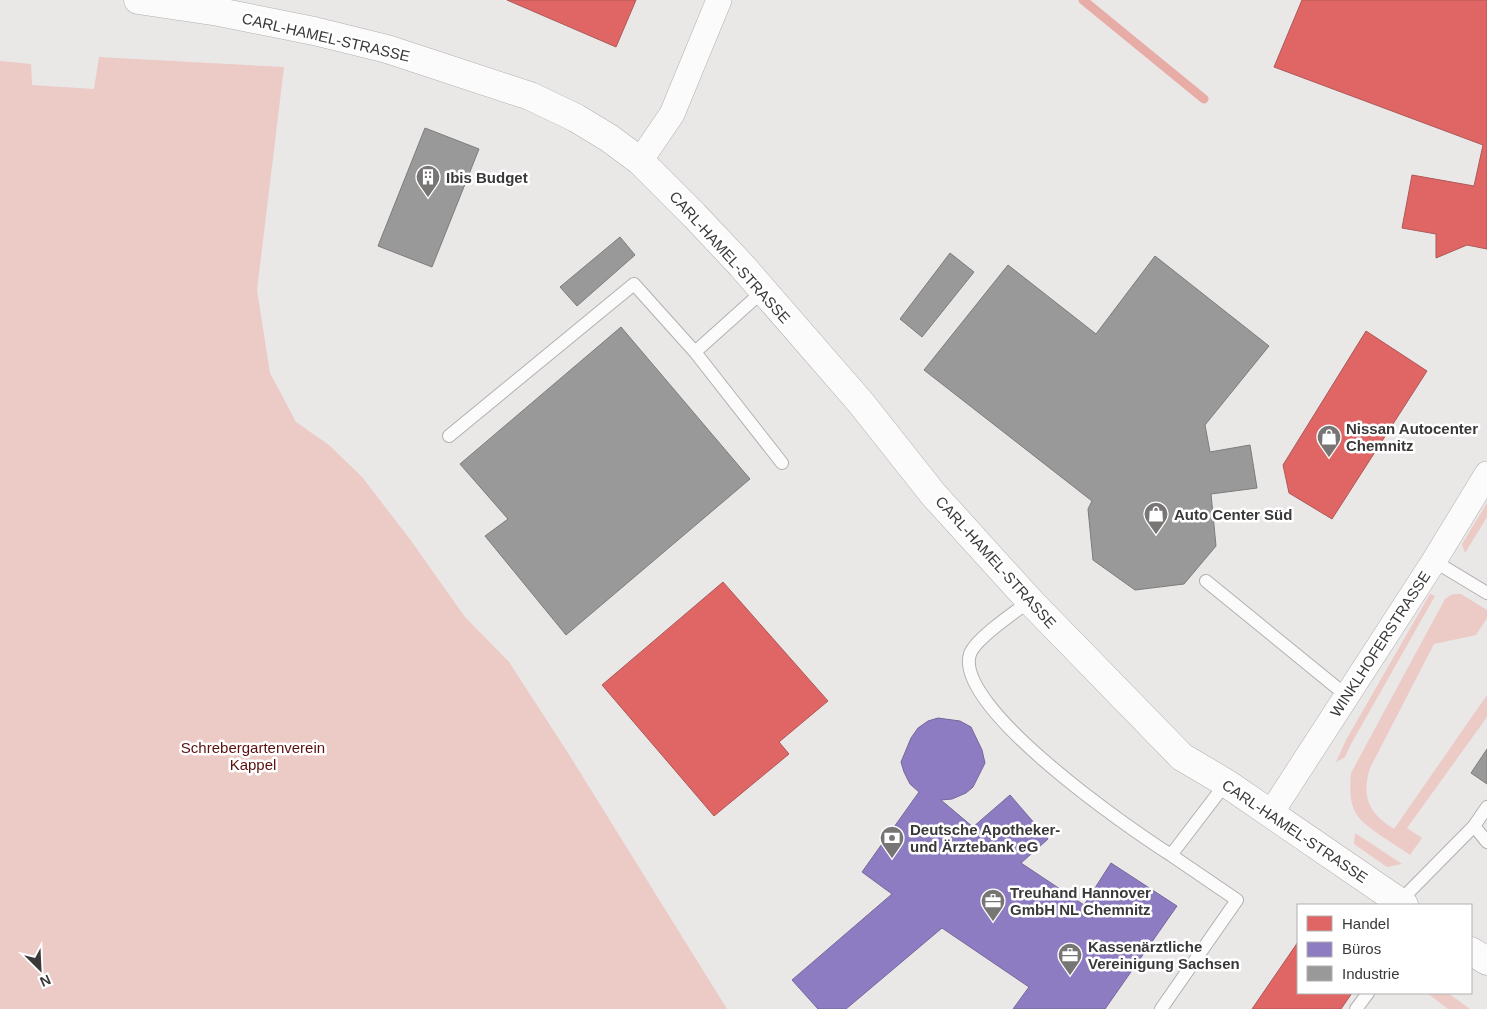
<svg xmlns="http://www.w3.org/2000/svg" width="1487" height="1009" viewBox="0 0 1487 1009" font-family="Arial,sans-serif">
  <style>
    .green { fill: #eccac6 }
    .shops { fill: #e06666; stroke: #ae5858 }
    .offices { fill: #8e7cc3; stroke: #756899 }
    .industry { fill: #999; stroke: #7c7c7c }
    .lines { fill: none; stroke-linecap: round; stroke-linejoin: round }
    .stream { stroke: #e7aca5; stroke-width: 9 }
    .service-casing { stroke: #b2afaf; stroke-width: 14 }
    .minor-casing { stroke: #b2afaf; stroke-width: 26 }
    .secondary-casing { stroke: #b2afaf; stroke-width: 29 }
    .service { stroke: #fcfbfb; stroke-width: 12 }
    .minor { stroke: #fcfbfb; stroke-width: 25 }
    .secondary { stroke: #fcfbfb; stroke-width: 28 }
    .labels { text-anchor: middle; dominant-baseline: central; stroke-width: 5; stroke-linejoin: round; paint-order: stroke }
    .street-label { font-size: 15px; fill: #3a3838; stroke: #fff }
    .poi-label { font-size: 15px; font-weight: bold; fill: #3a3838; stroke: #fff; text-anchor: start }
    .park-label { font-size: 15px; fill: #5a0f0e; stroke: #fff }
  </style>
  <rect width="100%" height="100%" fill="#eae7e7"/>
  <path class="green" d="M99,57L284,67L257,290L270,373L296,422L329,445L362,477L409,538L465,617L509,662L568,753L727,1009H0V61L31,64L32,85L94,89Z
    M1487,503V517L1465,553L1462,544Z
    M1430,594L1435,596L1351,744L1345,757L1336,762L1346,740Z
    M1455,594H1461L1487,610V618L1476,635L1434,644L1370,768C1361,798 1369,813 1394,829L1487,695V717L1407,828L1422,838L1410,855C1398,846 1364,827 1357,815C1349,803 1350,787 1351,773L1445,599L1451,595Z
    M1355,833L1402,864L1387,867L1354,844Z
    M1427,993H1448L1470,1009H1448Z"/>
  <path class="shops" d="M507,0H636L616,47Z
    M1302,0H1487V249L1467,245L1436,258V234L1402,228L1412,175L1474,186L1483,145L1274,67Z
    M1366,331L1427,371L1332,519L1289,493L1283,465Z
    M723,582L828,701L779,742L789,754L714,816L602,685Z
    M1298,942V993H1352L1341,1009H1252Z"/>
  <path class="offices" d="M938,718L960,721L971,727L982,750L985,763L973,787L966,793L952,799L941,800L973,827L1010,795L1048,839L1021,863L1084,905L1111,863L1177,906L1105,1009H1013L1029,987L942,928L846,1009H818L792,980L892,894L862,872L919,792L910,784L904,772L901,762L911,738L918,728L928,721Z"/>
  <path class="industry" d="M425,128L479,149L432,267L378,246Z
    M620,237L635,255L577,306L560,287Z
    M950,253L974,272L922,337L900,319Z
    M1155,256L1269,346L1205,425L1210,452L1250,445L1257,488L1211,494L1216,546L1184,584L1135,590L1093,560L1088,509L1092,501L924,370L1008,265L1096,334Z
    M621,327L750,479L566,635L485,536L508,519L460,464Z
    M1487,749V784L1471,773Z"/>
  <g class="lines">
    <path class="stream" d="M1083,0L1204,99"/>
    <defs>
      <path id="service" d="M695,352L763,291
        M449,436L634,284L695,352L782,463
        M1434,561L1487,593
        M1206,581L1347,696
        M1030,601C1016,611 975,639 970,654C953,707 1130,829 1171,855L1226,783
        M1474,826L1487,842
        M1399,902L1474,826L1487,807
        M1161,1009L1237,900L1171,855
        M1356,1009L1368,993"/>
      <path id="minor" d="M640,161L672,114L719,0
        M1271,813L1434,561L1487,474"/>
      <path id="secondary" d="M138,0L219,12L314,31L387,49L530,96L576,118L609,138L640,161L694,215L742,266L861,403L933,494L1030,601L1182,757L1226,783L1404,905
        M1471,951L1487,961"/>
    </defs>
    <use href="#service" class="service-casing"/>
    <use href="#minor" class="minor-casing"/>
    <use href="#secondary" class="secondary-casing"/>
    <use href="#service" class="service"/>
    <use href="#minor" class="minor"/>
    <use href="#secondary" class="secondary"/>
  </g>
  <defs>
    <symbol id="building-pin" viewBox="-11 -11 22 30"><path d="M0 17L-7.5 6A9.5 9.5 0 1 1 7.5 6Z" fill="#787575" stroke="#fff"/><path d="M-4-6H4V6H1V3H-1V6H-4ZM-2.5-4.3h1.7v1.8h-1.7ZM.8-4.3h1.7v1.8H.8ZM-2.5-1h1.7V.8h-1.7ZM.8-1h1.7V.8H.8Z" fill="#fff"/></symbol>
    <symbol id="shop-pin" viewBox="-11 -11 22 30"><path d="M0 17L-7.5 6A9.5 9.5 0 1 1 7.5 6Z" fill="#787575" stroke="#fff"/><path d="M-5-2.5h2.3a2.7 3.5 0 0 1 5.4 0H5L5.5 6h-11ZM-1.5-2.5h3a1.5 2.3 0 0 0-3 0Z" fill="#fff"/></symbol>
    <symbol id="bank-pin" viewBox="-11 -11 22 30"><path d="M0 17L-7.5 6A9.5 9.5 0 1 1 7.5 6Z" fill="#787575" stroke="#fff"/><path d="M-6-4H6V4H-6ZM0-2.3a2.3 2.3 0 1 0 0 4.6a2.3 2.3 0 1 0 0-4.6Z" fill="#fff"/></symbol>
    <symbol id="office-pin" viewBox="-11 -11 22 30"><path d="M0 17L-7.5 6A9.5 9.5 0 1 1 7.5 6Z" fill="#787575" stroke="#fff"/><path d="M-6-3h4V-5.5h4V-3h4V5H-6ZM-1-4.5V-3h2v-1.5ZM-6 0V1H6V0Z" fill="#fff"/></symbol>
  </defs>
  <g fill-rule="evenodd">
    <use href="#building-pin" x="414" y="163" width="28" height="38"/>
    <use href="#shop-pin" x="1315" y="423" width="28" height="38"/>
    <use href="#shop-pin" x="1142" y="500" width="28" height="38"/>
    <use href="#bank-pin" x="878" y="824" width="28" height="38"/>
    <use href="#office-pin" x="979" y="887" width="28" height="38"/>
    <use href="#office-pin" x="1056" y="941" width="28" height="38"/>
  </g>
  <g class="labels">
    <g class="street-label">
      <text transform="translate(326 37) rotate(13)">CARL-HAMEL-STRASSE</text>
      <text transform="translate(730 257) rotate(48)">CARL-HAMEL-STRASSE</text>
      <text transform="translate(996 562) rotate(48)">CARL-HAMEL-STRASSE</text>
      <text transform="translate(1380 644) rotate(-57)">WINKLHOFERSTRASSE</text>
      <text transform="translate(1295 831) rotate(34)">CARL-HAMEL-STRASSE</text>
    </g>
    <g class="poi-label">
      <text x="446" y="177">Ibis Budget</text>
      <text x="1346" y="428">Nissan Autocenter<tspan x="1346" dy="17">Chemnitz</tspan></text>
      <text x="1174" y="514">Auto Center Süd</text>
      <text x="910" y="829">Deutsche Apotheker-<tspan x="910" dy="17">und Ärztebank eG</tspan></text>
      <text x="1010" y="892">Treuhand Hannover<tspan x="1010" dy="17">GmbH NL Chemnitz</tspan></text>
      <text x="1088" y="946">Kassenärztliche<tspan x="1088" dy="17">Vereinigung Sachsen</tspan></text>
    </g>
    <g class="park-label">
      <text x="253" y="747">Schrebergartenverein<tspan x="253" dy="17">Kappel</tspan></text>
    </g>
  </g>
  <rect x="1297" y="904" width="175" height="90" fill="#ffffff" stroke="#b0afaf"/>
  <rect x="1307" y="916" width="25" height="15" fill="#e06666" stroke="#b0afaf"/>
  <text x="1342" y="929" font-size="15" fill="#3a3838">Handel</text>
  <rect x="1307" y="942" width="25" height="15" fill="#8e7cc3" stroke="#b0afaf"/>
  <text x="1342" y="954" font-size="15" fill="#3a3838">Büros</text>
  <rect x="1307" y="966" width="25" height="15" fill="#999999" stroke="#b0afaf"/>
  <text x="1342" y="979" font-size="15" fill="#3a3838">Industrie</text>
  <g transform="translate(40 969) rotate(156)" stroke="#ffffff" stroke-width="4" paint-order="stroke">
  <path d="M0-4L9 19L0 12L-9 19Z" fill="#3a3838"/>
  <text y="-8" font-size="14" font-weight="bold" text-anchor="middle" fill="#3a3838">N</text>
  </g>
</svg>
